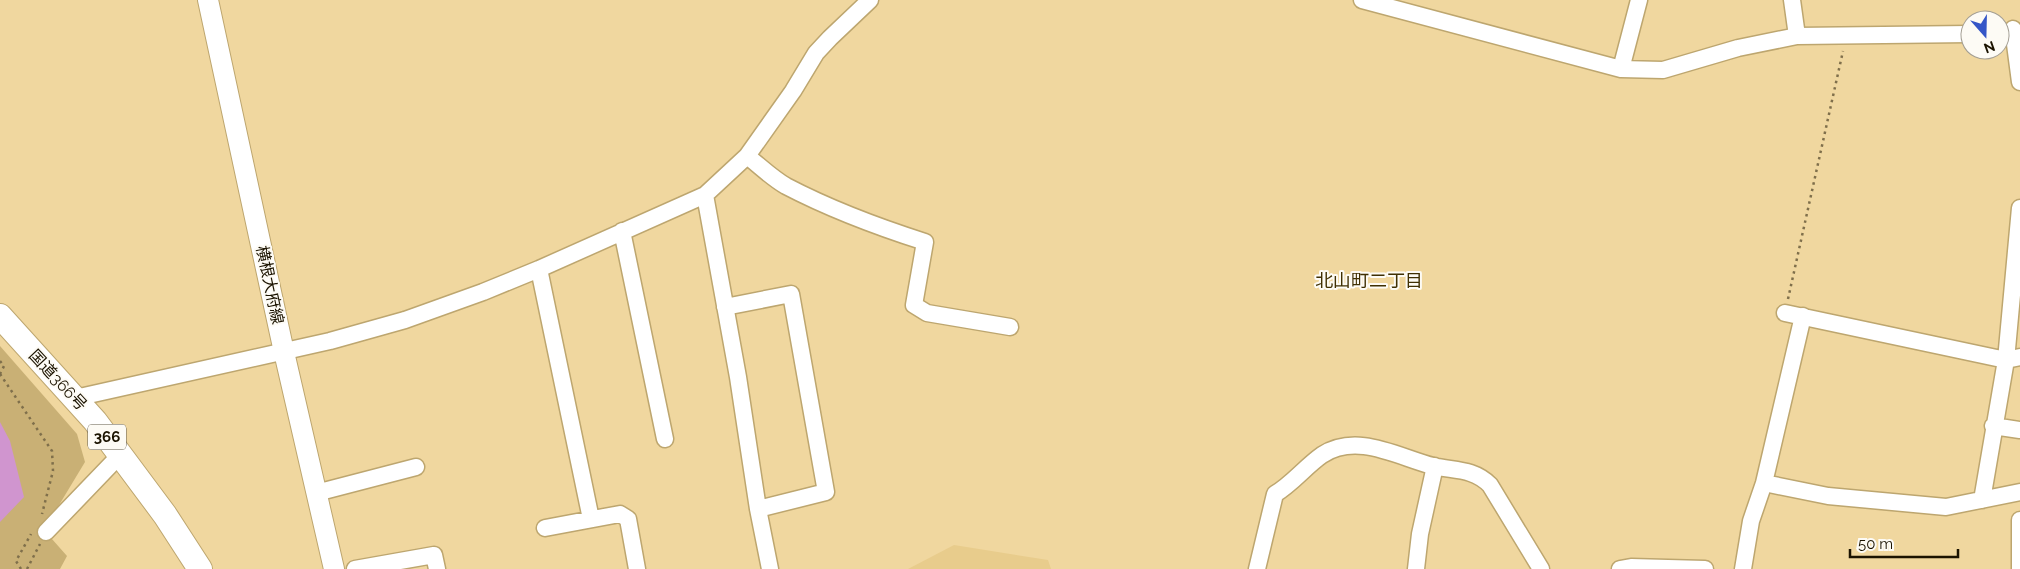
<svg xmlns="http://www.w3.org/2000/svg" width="2020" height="569" viewBox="0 0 2020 569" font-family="Raleway,'Noto Sans JP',sans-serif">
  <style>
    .built { fill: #e8cc8c }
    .green { fill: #c9b075 }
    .water { fill: #d095cf }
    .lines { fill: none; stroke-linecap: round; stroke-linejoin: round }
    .minor-casing { stroke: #bda66f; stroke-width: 19 }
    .major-casing { stroke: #bda66f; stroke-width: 22 }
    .highway-casing { stroke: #bda66f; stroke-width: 26 }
    .path { stroke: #7f6f4b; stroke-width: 2.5; stroke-dasharray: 2.5 4; stroke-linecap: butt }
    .minor { stroke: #fff; stroke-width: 16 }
    .major { stroke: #fff; stroke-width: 20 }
    .highway { stroke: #fff; stroke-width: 24 }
    .labels { text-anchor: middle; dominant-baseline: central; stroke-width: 4; stroke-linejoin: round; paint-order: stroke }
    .shield { fill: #fdfbf5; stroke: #5f594a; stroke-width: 1 }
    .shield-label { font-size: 15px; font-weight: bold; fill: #1b1300 }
    .street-label { font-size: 16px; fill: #1b1300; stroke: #fdfbf5 }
    .neighbourhood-label { font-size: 18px; fill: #403003; stroke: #fdfbf5 }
  </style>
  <rect width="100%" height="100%" fill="#f0d79f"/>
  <path class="built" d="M954,545L1048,560L1051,569H908Z"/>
  <path class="green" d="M0,346L77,434L85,462L44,530L67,556L60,569H0Z"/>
  <path class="water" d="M0,422L10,441L24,497L0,522Z"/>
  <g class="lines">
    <defs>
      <path id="minor" d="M1362,0L1621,69L1663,70L1738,48L1797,36L1970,34
        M1792,0L1797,36
        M2013,29L2020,82
        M1621,69L1639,0
        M747,156C760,166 772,178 786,186C830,209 878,227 925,242L914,305L927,313L1010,327
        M705,195L738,377L758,509L770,569
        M622,231L665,439
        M539,269L591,519
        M725,307L791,294L826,492L758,509
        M1785,313L2006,360L2020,357
        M75,398L330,341L405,320L483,292L539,269L705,195L747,156L793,91L816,53L830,38L870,0
        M1993,426L2020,430
        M1764,483L1828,496L1946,507L2020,492
        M316,493L416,467
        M1982,500L2006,360L2020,208
        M545,528L620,514L628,519L637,569
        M46,532L121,454
        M355,569L434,555L437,569
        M1257,569L1275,494C1292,484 1305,467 1322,455C1357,432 1398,457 1433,466C1454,471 1473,468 1490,485L1541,569
        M1416,569L1420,534L1435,466
        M1620,569L1631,567L1705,569
        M1743,569L1751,521L1764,483L1803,316
        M2020,569V520"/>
      <path id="major" d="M208,0L284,352L334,569"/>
      <path id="highway" d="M0,316L95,421L165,515L200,569"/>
    </defs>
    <use href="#minor" class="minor-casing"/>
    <use href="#major" class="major-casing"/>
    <use href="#highway" class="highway-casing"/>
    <path class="path" d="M1788,299L1843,51
      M0,361L4,366L0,374
      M0,374L52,451L53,471L42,514
      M21,569L16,561L31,534
      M27,569L40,544"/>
    <use href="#minor" class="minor"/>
    <use href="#major" class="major"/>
    <use href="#highway" class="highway"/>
  </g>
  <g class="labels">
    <rect class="shield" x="88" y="424.5" width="38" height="25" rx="4"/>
    <g class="shield-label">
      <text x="107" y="437">366</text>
    </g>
    <g class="street-label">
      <text transform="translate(270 285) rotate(78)">横根大府線</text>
      <text transform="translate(58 380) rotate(47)">国道366号</text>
    </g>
    <g class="neighbourhood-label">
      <text x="1369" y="280">北山町二丁目</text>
    </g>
  </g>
  <g transform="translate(1985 35) rotate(160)"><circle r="24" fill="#fdfbf5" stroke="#a39e93"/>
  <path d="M0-4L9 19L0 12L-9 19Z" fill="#3556c7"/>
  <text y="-8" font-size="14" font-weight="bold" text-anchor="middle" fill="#1b1300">N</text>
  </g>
  <path d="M1850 549v8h108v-8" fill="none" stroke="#1b1300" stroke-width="2.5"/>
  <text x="1858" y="549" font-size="15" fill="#1b1300" stroke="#fdfbf5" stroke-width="4" paint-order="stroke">50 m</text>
</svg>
